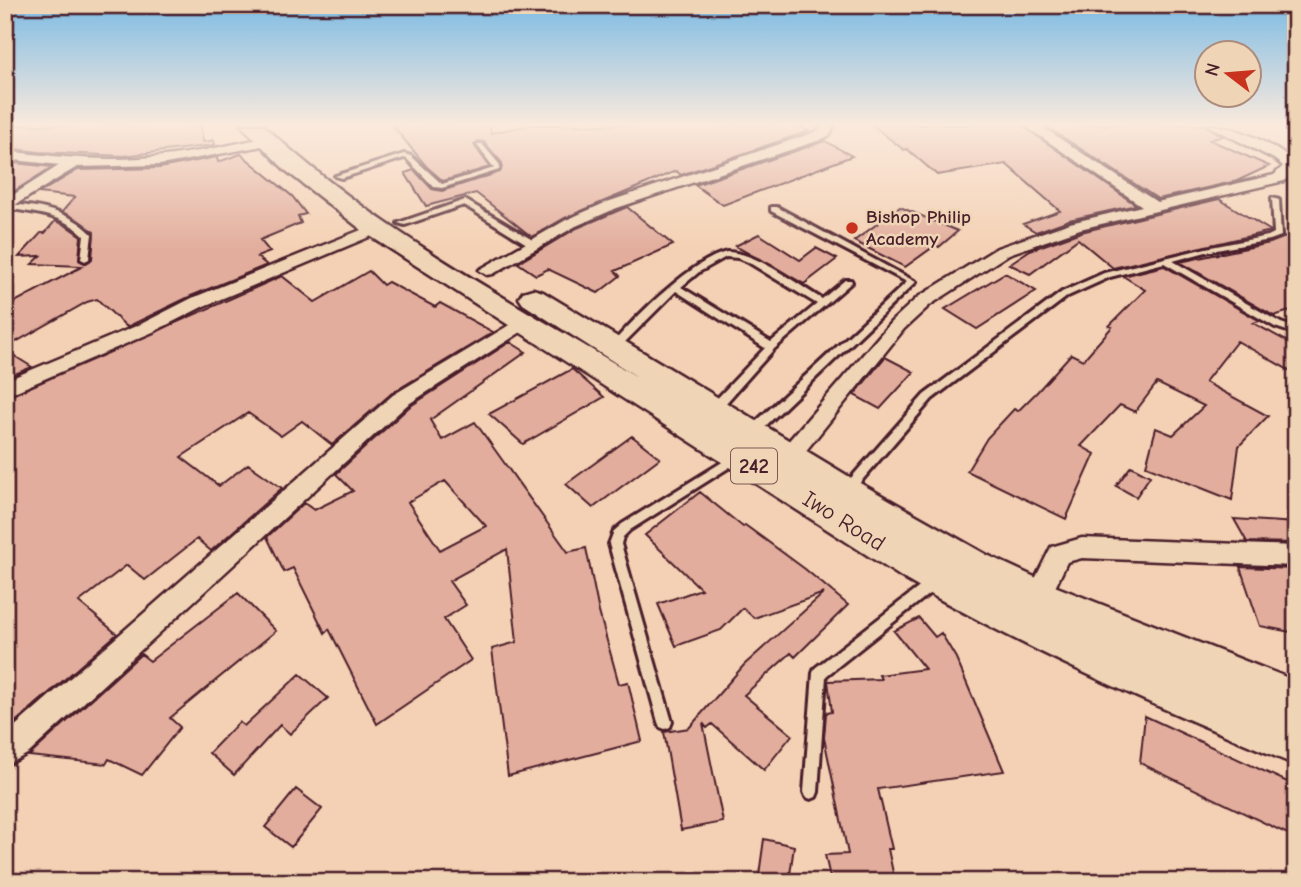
<svg xmlns="http://www.w3.org/2000/svg" width="1301" height="887" viewBox="0 0 1301 887" font-family="'Comic Neue',sans-serif">
  <style>
    .building { fill: #e2ad9c; stroke: #4a1f2b; stroke-width: 2; fill-rule: evenodd }
    .lines { fill: none; stroke-linecap: round; stroke-linejoin: round }
    .lane-casing { stroke: #4a1f2b; stroke-width: 6 }
    .street-casing { stroke: #4a1f2b; stroke-width: 5 }
    .primary-casing { stroke: #4a1f2b; stroke-width: 5 }
    .lane { fill: #efd5b6; fill-rule: evenodd }
    .street { fill: #efd5b6; fill-rule: evenodd }
    .primary { fill: #efd5b6; fill-rule: evenodd }
    .poi-dot { fill: #c8321e; stroke: #efd5b6; stroke-width: 2.5 }
    .labels { text-anchor: middle; dominant-baseline: central; stroke-width: 5; stroke-linejoin: round; paint-order: stroke }
    .far-poi-label { font-size: 19px; font-weight: bold; fill: #4a1f2b; stroke: #efd5b6; text-anchor: start }
    .shield { fill: #efd5b6; stroke: #7c5655; stroke-width: 2 }
    .shield-label { font-size: 21px; font-weight: bold; fill: #4a1f2b }
    .street-label { font-size: 23px; fill: #4a1f2b; stroke: #efd5b6 }
  </style>
  <rect width="100%" height="100%" fill="#f4d1b4"/>
  <filter id="ink" filterUnits="userSpaceOnUse"><feTurbulence type="fractalNoise" baseFrequency=".0143" numOctaves="2"/><feDisplacementMap in="SourceGraphic" scale="14" xChannelSelector="R" yChannelSelector="G"/><feConvolveMatrix kernelMatrix="1 2 1 2 8 2 1 2 1" color-interpolation-filters="sRGB"/></filter>
  <g filter="url(#ink)">
    <path class="building" d="M5,125H201L203,142L214,140L215,145L123,156L39,152L5,148Z
      M392,125H490L491,133L530,125H798L809,131L681,175L676,171L565,218L532,237L476,193L426,206L405,173L414,170L432,189L442,191L500,172L502,163L484,142L478,141L474,145L490,167L443,181L426,166Z
      M872,125H1021L1136,205L1069,220L1036,232L1023,224L1060,211L1006,164L937,175L907,149L904,150Z
      M1044,125H1205L1223,136L1210,140L1269,166L1237,181L1158,199Z
      M825,141L852,156L723,205L695,185Z
      M241,154L292,196L306,214L298,216L301,223L260,240L270,252L257,257L267,265L191,296L127,327L97,299L87,302L5,348V307L83,266L32,264L41,256L19,257L41,233H45L55,221L65,225L81,236L79,260L86,263L92,259L94,232L62,212L75,197L39,193L78,170L160,168L217,157L218,162Z
      M5,162L52,167L5,197Z
      M1219,199L1271,231L1113,268L1078,239L1030,274L1009,264L1030,250L1081,232Z
      M627,207L673,245L615,271L620,276L598,293L548,269L536,275L518,263L577,228Z
      M900,207L958,231L939,247L936,245L905,267L854,241Z
      M1296,233V309L1274,316L1180,262L1270,243Z
      M759,234L800,260L816,248L837,259L804,284L735,246Z
      M1164,266L1260,321L1253,323L1296,346V374L1237,341L1205,382L1268,416L1239,446L1232,500L1146,466L1156,428L1173,435L1204,406L1157,383L1135,412L1120,405L1081,446L1095,454L1066,519L967,471L987,438L1014,409L1018,411L1038,391L1071,354L1083,360L1112,327L1109,326L1145,290L1123,276Z
      M369,271L383,285L388,282L435,307L440,303L493,332L392,393L332,445L302,421L281,436L248,413L181,457L219,486L248,464L282,488L211,551L197,539L145,580L127,565L79,602L117,634L5,731V398L282,276L315,302Z
      M1005,273L1036,291L977,329L945,309Z
      M510,342L526,352L430,420L442,440L475,422L568,552L586,548L599,612L619,684L628,682L642,741L508,776L492,649L517,642L507,549L449,581L466,605L444,619L471,660L377,724L329,629L325,633L293,568L284,572L267,537L304,503L314,510L353,491L336,474L409,407ZM445,481L486,526L440,550L408,502Z
      M5,350L32,367L5,378Z
      M885,357L914,372L880,409L854,395Z
      M572,369L604,397L523,444L489,414Z
      M632,436L660,458L593,508L566,484Z
      M1131,466L1150,476L1136,497L1116,486Z
      M700,492L743,527L745,525L805,569L848,605L795,657L791,653L744,695L792,735L764,770L712,724L707,728L703,723L723,822L681,830L664,732L689,728L744,665L824,593L754,618L743,608L721,630L676,646L658,604L701,589L645,535Z
      M1234,519L1296,523V543L1247,542Z
      M1240,567L1296,569V633L1260,626Z
      M238,593L276,631L170,718L180,727L142,775L109,759L106,764L29,756L141,654L150,661Z
      M919,618L935,637L941,633L956,658L1004,771L878,789L892,849H888L895,882H831L825,855L848,854L824,738L826,713L832,712L828,681L881,679L879,675L925,669L894,631Z
      M300,674L328,698L290,734L280,725L234,775L209,753L239,722L244,726Z
      M1145,716L1296,786V838L1140,763Z
      M296,789L322,809L291,847L265,827Z
      M764,839L794,846L789,882H758Z"/>
    <g class="lines">
      <defs>
        <path id="lane" d="M478,144H482L500,165L499,170L442,188L434,187L407,159L404,158L342,178L335,176L404,154L411,156L442,184L494,168L477,145Z
          M1272,198L1279,200L1281,236L1270,240L1206,252L1173,261L1281,323L1296,328V334L1275,327L1164,263L1110,277L1068,296L932,399L851,493H843L841,490L843,487L924,395L1062,292L1104,273L1206,248L1268,236L1274,233Z
          M465,200L536,242L537,244L536,246H530L464,205L405,225L398,223Z
          M5,204C35,205 71,211 92,234L89,259L85,261L81,259L84,235C62,214 34,213 5,208Z
          M771,207H777L916,282L756,435L752,436L747,432L748,429L907,282L771,211Z
          M727,252C756,252 797,284 822,299L845,280H851L852,282L774,349L717,413L713,414L708,410L709,407L765,348L676,291L617,350H611L609,348C632,320 693,259 727,252ZM726,257L738,258L748,262L817,304L771,342L681,287L699,272Z
          M737,453L741,454L742,457L741,460L630,530L623,537L621,544L672,722L670,727L665,729L660,727L658,722L609,544L614,531L622,524Z
          M935,577L939,578L941,582L939,586L826,676L818,792L816,797L811,799L806,797L804,792L813,673L815,668L931,578Z"/>
        <path id="street" d="M822,125H834L830,135L820,140L617,208L576,226L493,274L487,275L479,270L566,220L607,202L810,134L819,130Z
          M1024,125H1039L1157,202L1274,175L1283,166L1274,159L1207,125C1236,125 1272,144 1295,162L1296,169L1284,181L1080,229L1009,254L930,305L904,329L796,463L788,465L780,463L777,457L780,451L892,321L918,297L997,248L1070,223L1142,206Z
          M268,137L273,138V144L160,165L77,167L5,211V200L60,165L5,159V151C50,156 95,161 140,158C183,156 226,146 268,137Z
          M376,224L381,226L384,229L381,232L204,306L153,332L5,396V381L141,324L192,298Z
          M526,315L535,321L532,325L407,405L29,753L5,766V735L393,395Z
          M1082,538L1296,546V566L1082,558L1067,562L1047,605L1038,608L1029,605L1026,597L1051,547Z"/>
        <path id="primary" d="M241,125H263C374,229 510,300 639,378L523,304L519,298L523,292L533,289L543,292L858,482L987,555L1052,585L1296,681V765C1162,709 1031,653 906,580L367,234L285,170Z"/>
      </defs>
      <use href="#lane" class="lane-casing"/>
      <use href="#street" class="street-casing"/>
      <use href="#primary" class="primary-casing"/>
      <use href="#lane" class="lane"/>
      <use href="#street" class="street"/>
      <use href="#primary" class="primary"/>
    </g>
  </g>
  <linearGradient id="sky" x2="0" y2="1"><stop stop-color="#7dbbe4"/><stop offset="0.5" stop-color="#faeadd"/><stop offset="1" stop-color="#faeadd" stop-opacity="0"/></linearGradient>
  <rect width="1301" height="249" fill="url(#sky)"/>
  <circle class="poi-dot" cx="852" cy="228" r="7"/>
  <g class="labels">
    <g class="far-poi-label">
      <text x="866" y="217">Bishop Philip<tspan x="866" dy="22">Academy</tspan></text>
    </g>
    <rect class="shield" x="731" y="448.5" width="46" height="35" rx="5"/>
    <g class="shield-label">
      <text x="754" y="466">242</text>
    </g>
    <g class="street-label">
      <text transform="translate(844 521) rotate(32)">Iwo Road</text>
    </g>
  </g>
  <rect width="1301" height="887" fill="none" stroke="#efd5b6" stroke-width="28"/>
  <rect x="14" y="14" width="1273" height="859" fill="none" stroke="#4a1f2b" stroke-width="2.5" filter="url(#ink)"/>
  <g transform="translate(1228 74) rotate(286)"><circle r="33" fill="#efd5b6" stroke="#ad8c7e" stroke-width="2"/>
  <path d="M0-5L12 26L0 18L-12 26Z" fill="#c8321e"/>
  <text y="-10" font-size="19" font-weight="bold" text-anchor="middle" fill="#4a1f2b">N</text>
  </g>
</svg>
